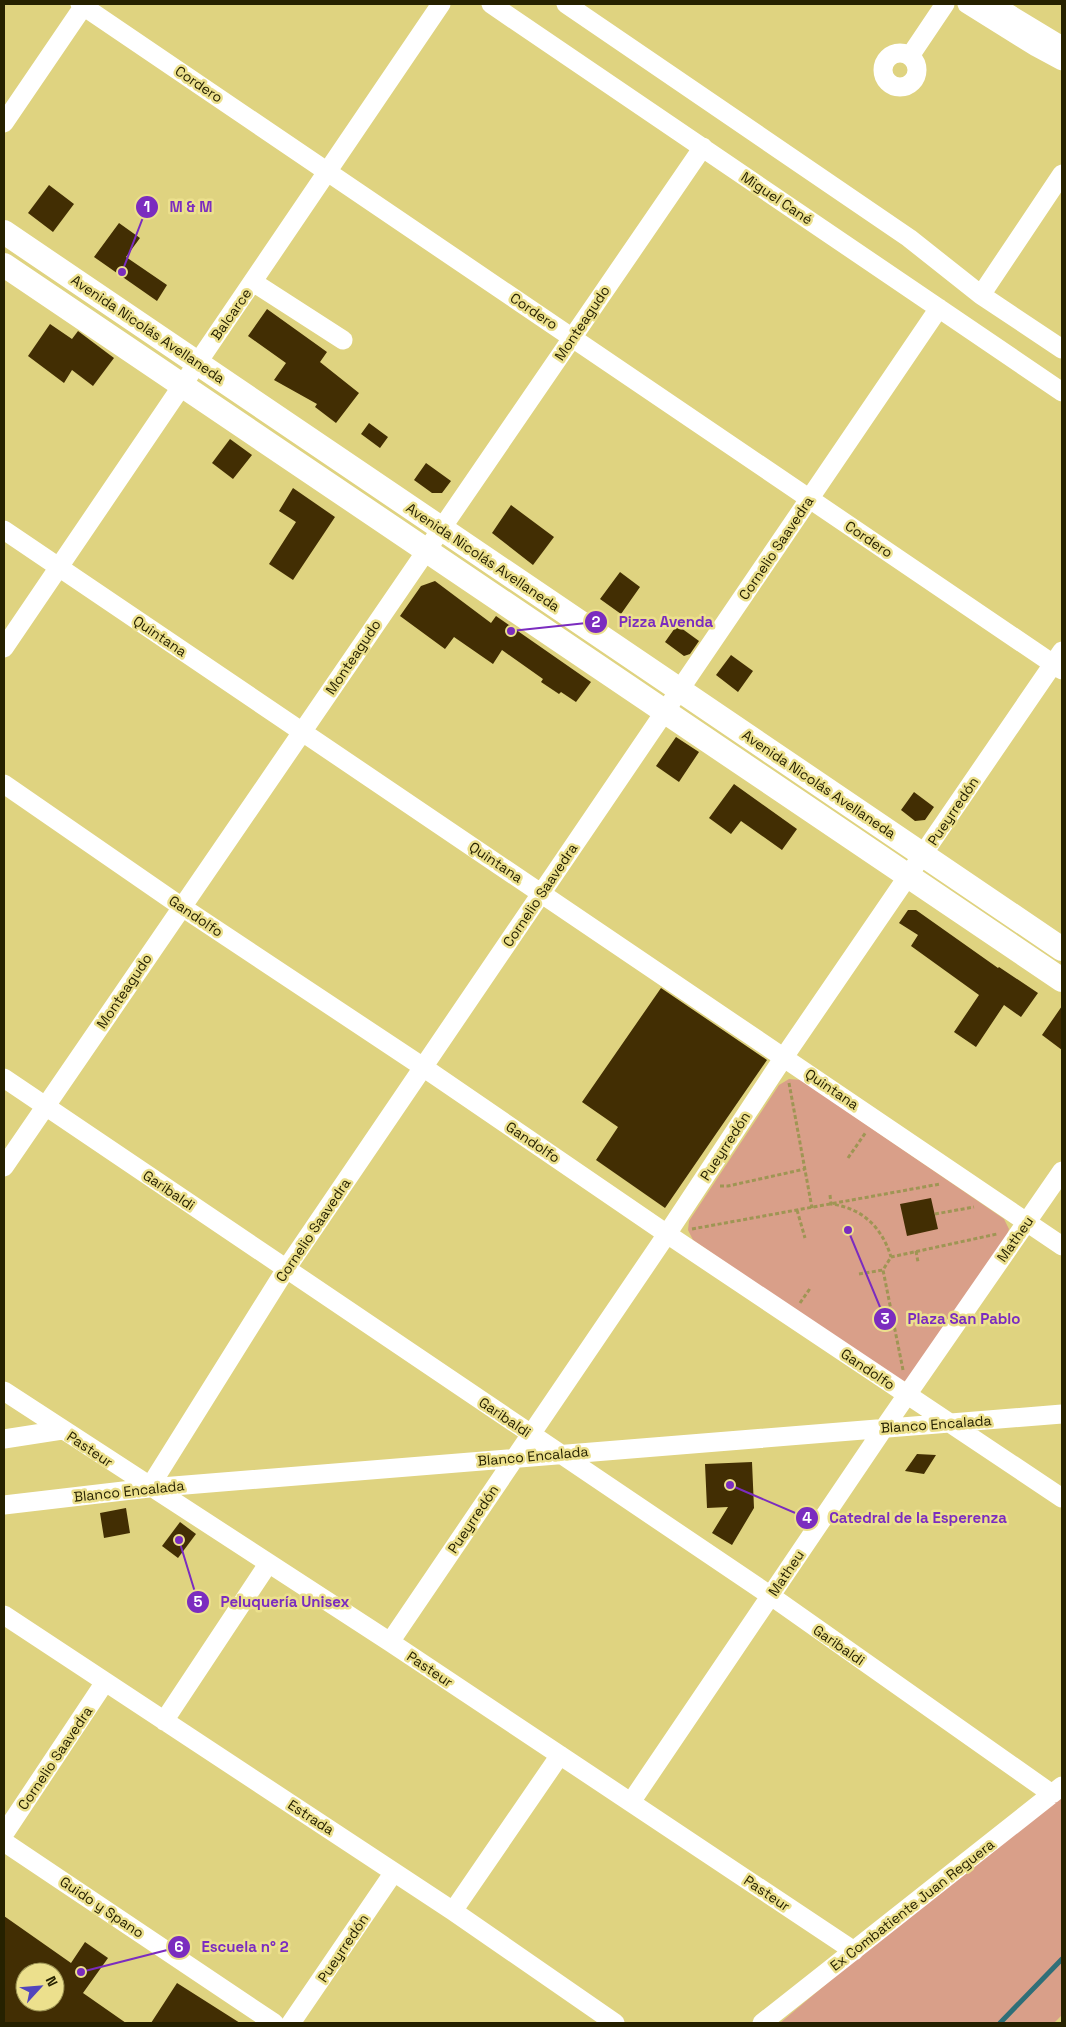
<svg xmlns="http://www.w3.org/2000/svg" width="1066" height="2027" viewBox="0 0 1066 2027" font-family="'Space Grotesk',sans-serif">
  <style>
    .green { fill: #d99f89 }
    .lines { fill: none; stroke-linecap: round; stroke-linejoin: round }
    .stream { stroke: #2f6f78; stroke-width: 5 }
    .building { fill: #422e03; fill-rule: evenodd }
    .path { stroke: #9f9554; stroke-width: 3; stroke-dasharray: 4 2.5; stroke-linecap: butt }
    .minor { stroke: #fff; stroke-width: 19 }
    .major { stroke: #fff; stroke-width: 24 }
    .labels { text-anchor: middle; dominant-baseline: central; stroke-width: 5; stroke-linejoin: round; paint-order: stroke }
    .street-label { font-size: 14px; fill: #262100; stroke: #ece08d }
    .leader { fill: none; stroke: #7b2cbf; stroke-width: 2 }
    .callout-dot { fill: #7b2cbf; stroke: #ece08d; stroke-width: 2 }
    .mark-label { font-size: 15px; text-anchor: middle; font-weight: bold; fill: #fff }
    .callout-label { font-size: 15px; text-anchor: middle; font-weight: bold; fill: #7b2cbf; stroke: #ece08d; stroke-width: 5; stroke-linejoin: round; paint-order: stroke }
  </style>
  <rect width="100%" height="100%" fill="#dfd380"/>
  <path class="green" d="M789,1079L801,1080L1004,1219L1009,1229L1006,1238L911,1377L905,1381L897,1380L693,1240L688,1230L689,1221L779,1085Z
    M1062,1792V2015L1054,2023H780L919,1906Z"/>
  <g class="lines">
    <path class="stream" d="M1000,2023L1062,1959"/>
  </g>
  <path class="building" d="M49,185L74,204L53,232L28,213Z
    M119,223L140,238L126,257L167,285L157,301L94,257Z
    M267,309L327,352L320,362L359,393L336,423L315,407L317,404L274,380L286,363L248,336Z
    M50,324L72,339L78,331L114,358L93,386L72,370L64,383L28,356Z
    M369,423L388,437L380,448L361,434Z
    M230,439L252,455L233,479L212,463Z
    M426,463L451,481L442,493H432L414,480Z
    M293,488L335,517L293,580L269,564L296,522L279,511Z
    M511,505L554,537L533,565L492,533Z
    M620,572L640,587L621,614L600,599Z
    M435,581L491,623L496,616L591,682L576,702L561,692L559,694L541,682L543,679L502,650L493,664L454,637L445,649L400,616L421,586Z
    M677,625L699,641L690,654L684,656L665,642Z
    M731,655L753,671L738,692L716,675Z
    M676,737L699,752L679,782L656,766Z
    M734,784L797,829L782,850L741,821L731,834L709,818Z
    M914,792L934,807L925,820L915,821L901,810Z
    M908,910H916L998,968L999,967L1038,993L1021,1017L1004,1005L976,1047L954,1032L979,995L911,946L918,935L899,923Z
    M661,988L767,1060L665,1208L596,1160L618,1127L582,1102Z
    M1062,1006V1050L1042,1035Z
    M931,1198L938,1229L907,1236L900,1204Z
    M917,1454L936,1455L924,1474L905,1471Z
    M752,1462L754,1508L732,1545L712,1533L728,1507L707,1508L705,1464Z
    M126,1508L130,1533L104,1538L100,1513Z
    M180,1522L196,1534L178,1558L162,1546Z
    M4,1916L71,1963L85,1942L108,1958L83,1993L126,2023H4ZM25,1972H55V2002H25Z
    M177,1983L240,2023H151Z"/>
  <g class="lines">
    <path class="path" d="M789,1083L812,1208
      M848,1158L866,1132
      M720,1186H728L805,1169
      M830,1195L831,1204C862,1208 882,1227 891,1257
      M797,1210L805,1238
      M935,1214L974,1207
      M692,1229L940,1184
      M916,1251L918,1262
      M859,1274L883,1270
      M800,1303L811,1287
      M903,1370L883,1270L891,1257L997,1234"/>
    <path class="minor" d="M80,4L1062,670
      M491,4L1062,392
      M566,4L909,238L981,295L1062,349
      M967,4L1036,47L1062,61
      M993,4L1062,46
      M883 70a17 17 0 1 1 34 0a17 17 0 1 1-34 0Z
      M910,56L945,4
      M4,123L85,4
      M253,282L343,340
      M981,295L1062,174
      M4,530L1062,1246
      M4,648L441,4
      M4,784L182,907L423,1067L667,1234L1062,1498
      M4,1078L771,1596L1052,1794
      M4,1167L703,147
      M4,1391L390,1642L854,1951
      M4,1439L62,1430
      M149,1488L286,1269L939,308
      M4,1505L149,1488L1062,1414
      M4,1615L453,1911L615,2023
      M390,1642L667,1234L784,1057L1062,651
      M164,1721L268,1564
      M631,1802L884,1428L1062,1171
      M4,1834L105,1682
      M4,1842L274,2023
      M453,1911L560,1755
      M291,2023L394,1872
      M762,2023L1062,1786"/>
    <path class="major" d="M4,232L1062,949
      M4,265L1062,980"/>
  </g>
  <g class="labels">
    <g class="street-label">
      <text transform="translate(199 84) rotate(34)">Cordero</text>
      <text transform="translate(777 198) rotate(34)">Miguel Cané</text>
      <text transform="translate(534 311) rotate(34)">Cordero</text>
      <text transform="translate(231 314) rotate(-55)">Balcarce</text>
      <text transform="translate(582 323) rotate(-56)">Monteagudo</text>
      <text transform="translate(148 329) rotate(34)">Avenida Nicolás Avellaneda</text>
      <text transform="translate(869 539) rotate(34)">Cordero</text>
      <text transform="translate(776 548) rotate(-56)">Cornelio Saavedra</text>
      <text transform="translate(483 557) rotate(34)">Avenida Nicolás Avellaneda</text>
      <text transform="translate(160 636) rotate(34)">Quintana</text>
      <text transform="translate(353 657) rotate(-56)">Monteagudo</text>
      <text transform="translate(819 784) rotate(34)">Avenida Nicolás Avellaneda</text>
      <text transform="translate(953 811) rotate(-56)">Pueyrredón</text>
      <text transform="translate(496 862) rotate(34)">Quintana</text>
      <text transform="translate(540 895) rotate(-56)">Cornelio Saavedra</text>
      <text transform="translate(196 916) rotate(34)">Gandolfo</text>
      <text transform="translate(124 991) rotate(-56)">Monteagudo</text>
      <text transform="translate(832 1089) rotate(34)">Quintana</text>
      <text transform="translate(533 1142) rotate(34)">Gandolfo</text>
      <text transform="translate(725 1146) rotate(-57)">Pueyrredón</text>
      <text transform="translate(169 1190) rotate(34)">Garibaldi</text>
      <text transform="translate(313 1230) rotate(-56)">Cornelio Saavedra</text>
      <text transform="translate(1015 1239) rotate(-55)">Matheu</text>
      <text transform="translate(868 1369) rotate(34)">Gandolfo</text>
      <text transform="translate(505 1417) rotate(34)">Garibaldi</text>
      <text transform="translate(936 1424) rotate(-4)">Blanco Encalada</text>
      <text transform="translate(90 1449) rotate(34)">Pasteur</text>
      <text transform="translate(533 1456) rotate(-5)">Blanco Encalada</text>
      <text transform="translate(129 1491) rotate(-6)">Blanco Encalada</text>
      <text transform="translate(473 1519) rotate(-56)">Pueyrredón</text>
      <text transform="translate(786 1573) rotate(-56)">Matheu</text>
      <text transform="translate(839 1645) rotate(35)">Garibaldi</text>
      <text transform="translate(430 1669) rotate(34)">Pasteur</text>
      <text transform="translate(55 1758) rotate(-56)">Cornelio Saavedra</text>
      <text transform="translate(311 1817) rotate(33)">Estrada</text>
      <text transform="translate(767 1893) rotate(34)">Pasteur</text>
      <text transform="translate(912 1905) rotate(-38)">Ex Combatiente Juan Reguera</text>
      <text transform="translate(102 1907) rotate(34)">Guido y Spano</text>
      <text transform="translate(343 1948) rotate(-56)">Pueyrredón</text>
    </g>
  </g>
  <path class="leader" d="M122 272L147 207M511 631L596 622M848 1230L885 1319M730 1485L807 1518M179 1540L198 1602M81 1972L179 1947"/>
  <g class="callout-dot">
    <circle cx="122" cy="272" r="5"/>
    <circle cx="511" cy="631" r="5"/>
    <circle cx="848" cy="1230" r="5"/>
    <circle cx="730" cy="1485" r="5"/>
    <circle cx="179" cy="1540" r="5"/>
    <circle cx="81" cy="1972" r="5"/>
    <circle cx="147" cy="207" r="12"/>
    <circle cx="596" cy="622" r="12"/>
    <circle cx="885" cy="1319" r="12"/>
    <circle cx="807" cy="1518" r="12"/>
    <circle cx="198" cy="1602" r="12"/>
    <circle cx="179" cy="1947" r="12"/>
  </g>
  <g class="mark-label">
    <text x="147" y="212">1</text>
    <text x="596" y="627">2</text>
    <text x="885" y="1324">3</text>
    <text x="807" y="1523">4</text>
    <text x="198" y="1607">5</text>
    <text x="179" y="1952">6</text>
  </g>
  <g class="callout-label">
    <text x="191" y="212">M &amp; M</text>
    <text x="666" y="627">Pizza Avenda</text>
    <text x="964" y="1324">Plaza San Pablo</text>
    <text x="918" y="1523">Catedral de la Esperenza</text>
    <text x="285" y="1607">Peluquería Unisex</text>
    <text x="245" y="1952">Escuela n° 2</text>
  </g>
  <rect width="1066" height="2027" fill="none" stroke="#262100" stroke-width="10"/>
  <g transform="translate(40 1987) rotate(64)"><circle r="24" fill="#ece08d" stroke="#9d9455"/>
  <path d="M0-4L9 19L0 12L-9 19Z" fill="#5146bd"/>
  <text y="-8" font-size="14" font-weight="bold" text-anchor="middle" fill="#262100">N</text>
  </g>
</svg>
